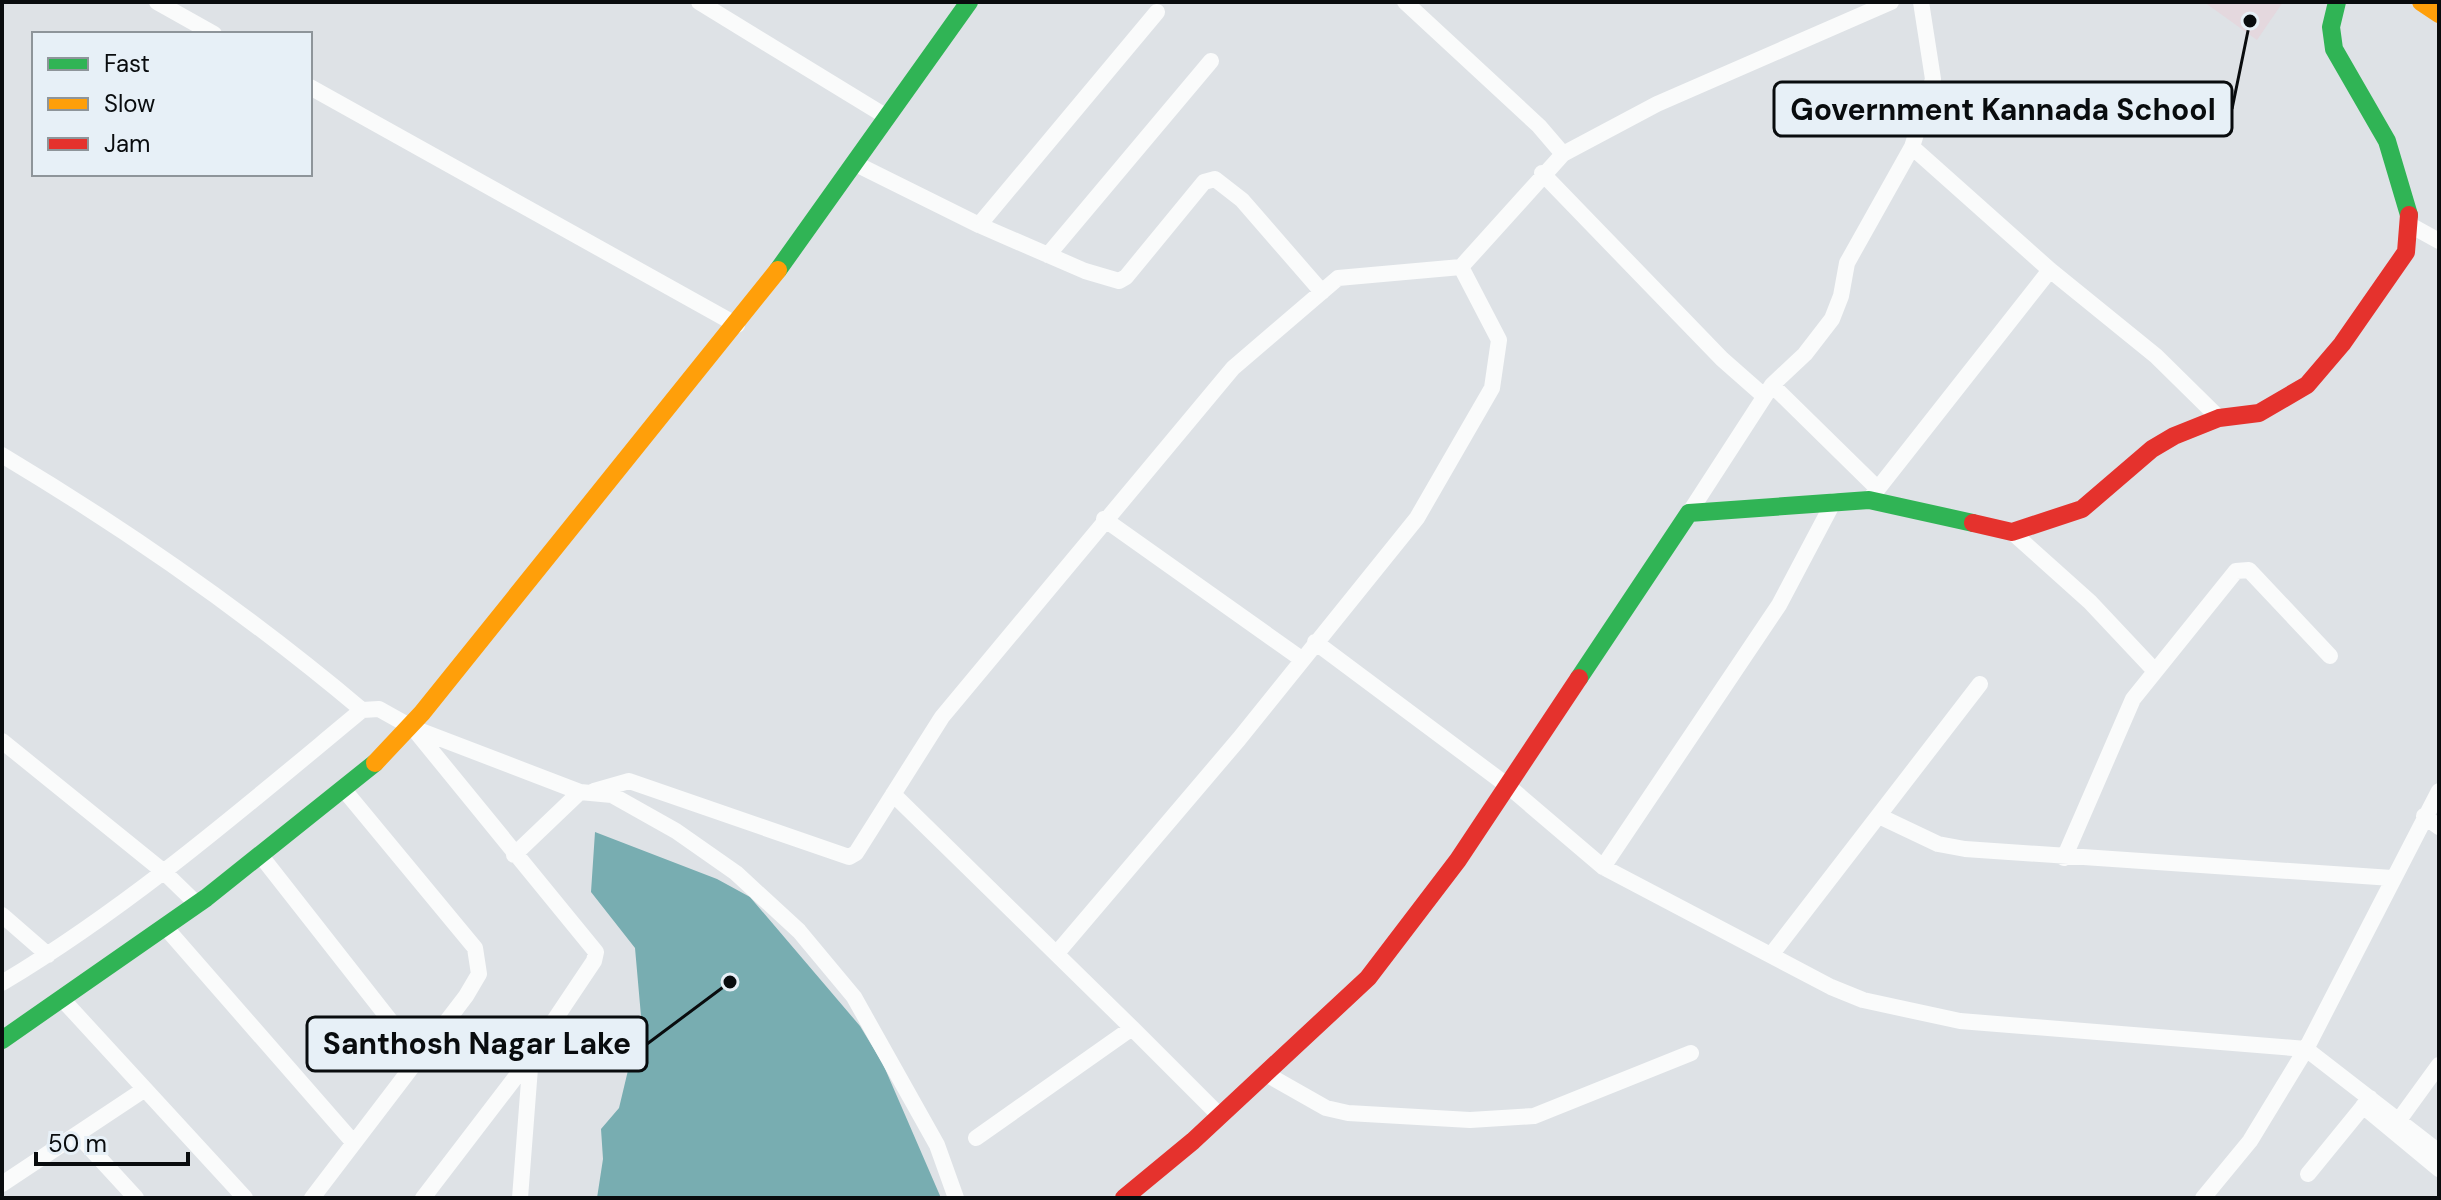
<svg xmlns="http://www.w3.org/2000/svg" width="2441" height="1200" viewBox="0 0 2441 1200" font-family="'DM Sans',sans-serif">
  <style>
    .education { fill: #e4d8de }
    .water { fill: #78adb1 }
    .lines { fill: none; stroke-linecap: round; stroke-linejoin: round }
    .street { stroke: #fafbfb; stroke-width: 16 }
    .fast { stroke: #30b455; stroke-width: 18 }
    .slow { stroke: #ff9f0a; stroke-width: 18 }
    .jam { stroke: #e5322d; stroke-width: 18 }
    .leader { fill: none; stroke: #090c0e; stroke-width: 3 }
    .callout-dot { fill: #090c0e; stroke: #e7f0f7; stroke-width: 3 }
    .callout { fill: #e7f0f7; stroke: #090c0e; stroke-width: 3 }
    .callout-label { font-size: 30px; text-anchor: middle; font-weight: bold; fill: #090c0e }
  </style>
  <rect width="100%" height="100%" fill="#dee2e6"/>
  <path class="education" d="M2204,2H2283L2257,40Z"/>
  <path class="water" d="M595,832L717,879L750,897L860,1026L883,1064L941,1198H597L603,1159L601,1129L619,1108L641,1016L635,948L591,892Z"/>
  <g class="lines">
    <path class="street" d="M157,2L214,34
      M699,2L887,117
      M1405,2L1539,126L1563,154
      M310,87L737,325
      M1912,147L2050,270L2156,356L2219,418
      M854,163L979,225L1085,271L1119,281L1126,277L1204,182L1215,179L1242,200L1322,292
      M1542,173L1722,359L1764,396
      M979,225L1157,12
      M2410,225L2439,241
      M1048,255L1211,61
      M1772,385L1878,489
      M2,455C129,531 249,615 362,710
      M1869,500L2050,270
      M1689,513L1772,385L1805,354L1832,319L1841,296L1847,263L1912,147L1933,79L1921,2
      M1104,519L1300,658
      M2012,532L2090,602L2154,670
      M1315,642L1508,786L1603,867L1831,987L1863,1000L1960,1021L2306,1049L2439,1152
      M413,728L596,952L594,961L531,1055L520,1198
      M2,741L164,872L198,905
      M594,791L629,781L849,857L856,853L942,717L1233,368L1338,278L1461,267L1563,154L1657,104L1891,2
      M893,794L1132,1028L976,1138
      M1879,816L1938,844L1965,849L2392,878
      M2424,816L2439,827
      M514,855L580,792
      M261,856L418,1056
      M2064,858L2133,699L2236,571L2249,570L2330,656
      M1603,867L1779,605L1834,501
      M2,915L48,955
      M166,928L353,1142
      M1057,953L1239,739L1417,518L1492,388L1499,340L1461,267
      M1771,955L1980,684
      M2,983C132,905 246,806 362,710L379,709L413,728L580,792L612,795L676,831L736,873L799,931L854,997L937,1145L956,1198
      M63,1000L245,1198
      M1132,1028L1220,1116
      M1266,1074L1326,1108L1348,1113L1470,1120L1534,1116L1691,1053
      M2363,1106L2439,1169
      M2399,1120L2439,1065
      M79,1136L136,1198
      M2308,1174L2370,1098
      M2,1184L145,1089
      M312,1198L466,996L479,974L475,948L345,791
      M423,1198L531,1057
      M2203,1198L2250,1141L2306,1049L2439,791"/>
    <path class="fast" d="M2337,2L2331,27L2334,49L2387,141L2409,215
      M778,270L969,2
      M1579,678L1689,513L1869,500L1973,523
      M2,1040L206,898L375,763"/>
    <path class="slow" d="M2421,2L2439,14
      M375,763L422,713L778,270"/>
    <path class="jam" d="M1973,523L2012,532L2082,509L2152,449L2174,436L2219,418L2259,413L2307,385L2342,344L2406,252L2409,215
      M1124,1198L1193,1141L1368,978L1458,860L1579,678"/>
  </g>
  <path class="leader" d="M2250 21L2232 109M730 982L647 1044"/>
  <g class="callout-dot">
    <circle cx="2250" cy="21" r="8"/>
    <circle cx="730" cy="982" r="8"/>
  </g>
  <g class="callout">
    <rect x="1774" y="82" width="458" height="54" rx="8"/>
    <rect x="307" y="1017" width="340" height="54" rx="8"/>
  </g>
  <g class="callout-label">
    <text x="2003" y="120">Government Kannada School</text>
    <text x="477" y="1054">Santhosh Nagar Lake</text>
  </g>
  <rect width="2441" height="1200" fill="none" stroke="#090c0e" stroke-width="8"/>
  <rect x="32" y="32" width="280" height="144" fill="#e7f0f7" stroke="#8e959a" stroke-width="2"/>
  <rect x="48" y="58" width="40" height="12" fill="#30b455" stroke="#8e959a" stroke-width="2"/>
  <text x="104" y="72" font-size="24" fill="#090c0e">Fast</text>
  <rect x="48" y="98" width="40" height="12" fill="#ff9f0a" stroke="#8e959a" stroke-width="2"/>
  <text x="104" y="112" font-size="24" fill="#090c0e">Slow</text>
  <rect x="48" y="138" width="40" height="12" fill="#e5322d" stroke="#8e959a" stroke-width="2"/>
  <text x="104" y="152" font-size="24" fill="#090c0e">Jam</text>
  <path d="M36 1152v12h152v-12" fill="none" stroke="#090c0e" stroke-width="4"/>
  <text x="48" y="1152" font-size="24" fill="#090c0e" stroke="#e7f0f7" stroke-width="6" paint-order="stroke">50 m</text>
</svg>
